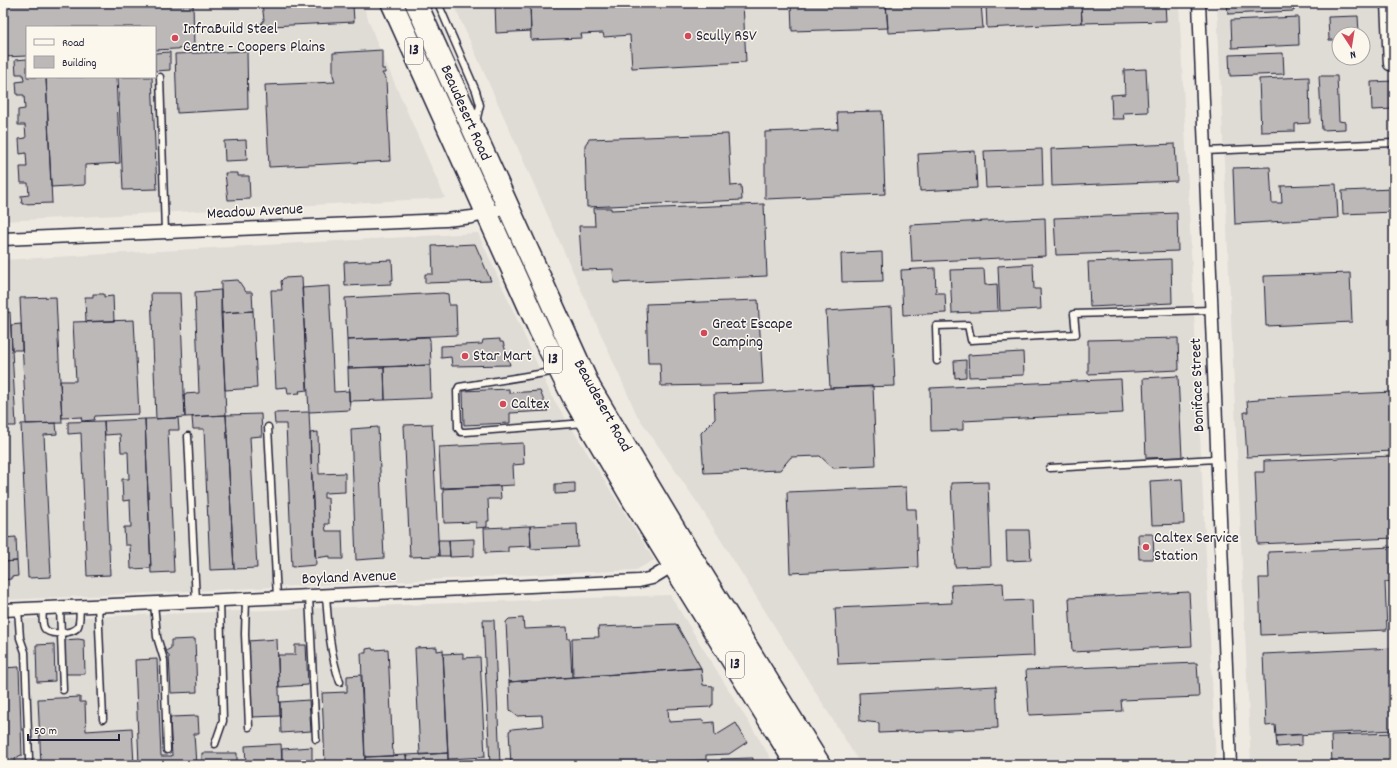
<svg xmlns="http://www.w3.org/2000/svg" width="1397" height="768" viewBox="0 0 1397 768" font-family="Dekko,sans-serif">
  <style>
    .built { fill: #dfdbd5; fill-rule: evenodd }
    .building { fill: #bcb8b8; stroke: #22223b }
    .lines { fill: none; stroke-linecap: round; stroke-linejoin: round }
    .service-casing { stroke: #22223b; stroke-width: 9 }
    .minor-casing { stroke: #22223b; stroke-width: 15 }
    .trunk-casing { stroke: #22223b; stroke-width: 24 }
    .service { stroke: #fbf7ec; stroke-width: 6 }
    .minor { stroke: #fbf7ec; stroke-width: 12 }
    .trunk { stroke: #fbf7ec; stroke-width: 21 }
    .poi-dot { fill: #d1495b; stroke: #fbf7ec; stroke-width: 1.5 }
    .labels { text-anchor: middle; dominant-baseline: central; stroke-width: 3; stroke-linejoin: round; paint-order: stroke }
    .shield { fill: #fbf7ec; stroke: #636270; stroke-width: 1 }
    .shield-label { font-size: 15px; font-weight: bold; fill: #22223b }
    .poi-label { font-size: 16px; fill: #22223b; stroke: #fbf7ec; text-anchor: start }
    .street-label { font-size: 16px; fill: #22223b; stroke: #fbf7ec }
  </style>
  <rect width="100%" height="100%" fill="#eeeae2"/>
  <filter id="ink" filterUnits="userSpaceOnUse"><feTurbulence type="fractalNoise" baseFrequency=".025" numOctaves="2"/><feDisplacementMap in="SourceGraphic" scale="8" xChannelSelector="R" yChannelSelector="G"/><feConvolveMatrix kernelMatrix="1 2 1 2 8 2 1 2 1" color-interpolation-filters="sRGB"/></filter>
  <g filter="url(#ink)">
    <path class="built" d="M3,3H362L377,43L445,198L3,221ZM27,27H155V77H27Z
      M453,3H1179L1216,765H861L701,508L637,415Z
      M1217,3H1394V765H1251ZM1339,34H1363V58H1339Z
      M478,233L551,395L654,560L636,570L3,600V260Z
      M670,595L775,765H3V620Z"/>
    <path class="building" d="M3,3H193L194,48L155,50V27H27V56L3,57Z
      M262,3H351L353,5L354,22L270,26L267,30L261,24L264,20Z
      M495,3H530L531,31L496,33Z
      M530,3H743L746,62L632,68L630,35L604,37L603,33L581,34L582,38L531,40Z
      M791,3H886L888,28L792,31Z
      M886,3H981L983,28L888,33Z
      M986,3H1081L1082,23L987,28Z
      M1081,3H1165L1166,21L1082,23Z
      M1227,3H1294V11L1228,14Z
      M1358,16L1359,34H1339V40H1329L1328,17Z
      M1298,17L1299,45L1232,48L1231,20Z
      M382,50V69H385V73H382L386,80L390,161L269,167L265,85L335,82L333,75V53Z
      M247,51L248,109L177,113L175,54Z
      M170,52V70L155,71V53Z
      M1283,53L1284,74L1230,76L1229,55Z
      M27,59V77H46L52,203L22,204L21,196L29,195L28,183H21L20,167H27L26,153L20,154L19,139L26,138L25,125H18V110L25,109L24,95H17L16,82L24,81L23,74H16L15,60Z
      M1146,69L1148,112L1123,113L1124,119H1112L1111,95L1125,94L1124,70Z
      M1319,76H1337L1339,121L1345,122V129L1322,130Z
      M46,77H116L120,163L85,165V185L51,187Z
      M118,77H152L157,189L123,190Z
      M1309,77L1310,123L1295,124V131L1261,132L1259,79Z
      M1394,81V109L1372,110L1371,82Z
      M882,111L885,194L765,199V132L838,129L837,112Z
      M728,134L731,186L741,185L742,200L587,207L585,145L589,139Z
      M246,140L247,160L225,161L224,141Z
      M1175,144L1177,181L1052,186L1051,149Z
      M1042,149L1043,186L986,188L984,151Z
      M975,151L977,188L920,191L918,154Z
      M1270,167L1272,203H1282L1281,186L1336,184L1338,218L1235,224L1233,168Z
      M225,173H238V176H249L250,199L228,200Z
      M1394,189V212L1343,214L1342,191Z
      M764,204L767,276L614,283L613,269L582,270L579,226H595L594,208H611V210Z
      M1177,213L1178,251L1056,255L1054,218Z
      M1045,218L1046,256L912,262L910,225Z
      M475,244L491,281L425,283V274H433L432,246Z
      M882,252L883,281L842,282L841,254Z
      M1171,259L1172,303L1090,307L1088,262Z
      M392,260L393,280H391V284L345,286L344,262Z
      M1033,264L1034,289H1040L1041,309L1000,311L998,266Z
      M935,268L936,293H945L946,313L903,315L901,270Z
      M984,269L985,285L997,284L998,311L952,313L950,270Z
      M1350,273L1352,322L1266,326L1264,276Z
      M302,277L307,390L299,391L300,393L288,394L287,387L276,388L271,290H282L281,281L284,278Z
      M238,280L246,292H252L253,311L221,313V281Z
      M329,286L334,392L349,391L350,410L309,412L302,288Z
      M221,290L226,415L185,417L184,394L199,393L195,292Z
      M151,293H180L185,417L156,419Z
      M443,293L448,294L449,305H456L457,335L347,340L345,298Z
      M93,294H104V297L113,296L114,321L86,322L85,297H93Z
      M56,297L62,423L26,424L20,298Z
      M758,300L763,384L661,386L660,363H648L646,304Z
      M892,307L895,386L830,388L826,311Z
      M253,311L257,388L225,390L221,313Z
      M10,312L16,426H3V313Z
      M134,320L139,414L95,416L94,420L82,421L81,417L62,418L60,381H76L73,322Z
      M21,324L22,350H12L11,325Z
      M429,337L430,340L431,365L348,368L347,340Z
      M1178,338L1179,370L1088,374V340Z
      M500,339V342H503L510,365L452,366L451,357L441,358V346L482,344L483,340Z
      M1023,352L1024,375L969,377L968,355Z
      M966,360V377L955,378L954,361Z
      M430,365L431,398L385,400L384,367Z
      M384,367L385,400L349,401L348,368Z
      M1178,376L1182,457L1146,458L1143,378Z
      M1121,379L1123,413L963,421V430L931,431L930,388Z
      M873,386L876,466L833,468L820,456L791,457L780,470L704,473L701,433L715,419L714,394Z
      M509,389V393L540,391L548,411L510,413V423L464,425L463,391Z
      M1394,392V451L1247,457L1244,412H1248L1247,401L1259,400V398Z
      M309,412L316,565L292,567L286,424H275L274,413Z
      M261,414L262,436L250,437L257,568L234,569L226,415Z
      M226,415L234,569L210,570L204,429H193L192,417Z
      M178,418L179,430H168L174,572L151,573L145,419Z
      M145,419L151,568L131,569L130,545H125L124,527H131L130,500L123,501L122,479H129L128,452H121L120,434L105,435L104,421Z
      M104,421L110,575L87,576L81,433L68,434V422Z
      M56,423L57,434L44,435L51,577L28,578L21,424Z
      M432,424L439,556L410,557L404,425Z
      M378,427L384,558L356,560L351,429Z
      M318,432L319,474L345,473V492L324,493V498H328L329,524H325L326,531H342L343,559H330V556L315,558L310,433Z
      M523,443L524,464L513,465L514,485L441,489L439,447Z
      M1394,456V538L1258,544L1255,472H1264V461Z
      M1182,479L1184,524L1152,525L1150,481Z
      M988,482L991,566L955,567L951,483Z
      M575,483V493L555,494V484Z
      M500,486L501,499H488L489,521H487V527L476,528V522L444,523L443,488Z
      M906,487L907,509H916L918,567L790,573L787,492Z
      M577,524L578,547L531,549L530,526Z
      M530,526L531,546L508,547V552L485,553L484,528Z
      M1006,530H1029L1031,560L1007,561Z
      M1138,534H1153L1154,559H1139Z
      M16,537L17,561L3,562V538Z
      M474,539V556L450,557L449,540Z
      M438,540H449L450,556H439Z
      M1394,547V581L1385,582L1387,630L1261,635L1259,578H1269L1268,552Z
      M17,561L18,576L11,577V579L3,580V562Z
      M1003,583L1004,601L1032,600L1034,656L838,664L835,608L952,603L951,585Z
      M1189,592L1192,646L1072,652L1069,598Z
      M523,618L524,629L567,627L568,639H570L572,677L509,682L506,622L509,619Z
      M483,620H494L500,765H490Z
      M676,624L701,668L573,677L572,638L599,637L598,627Z
      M78,639L84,640L85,674H65L63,640Z
      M195,639L197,692L171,693L169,656L166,651L171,648V640Z
      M277,639L280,716L252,717L248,641Z
      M54,644L55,681L37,682L36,645Z
      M295,645H306L308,685L279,687L278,655H295Z
      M437,647V651L443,650L448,753L420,755L415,648Z
      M372,648L373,650L388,649L393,756L365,757L361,653H366V649Z
      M1394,648V730L1276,736L1275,725L1266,726L1263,654Z
      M463,653V658L480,657L485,757L448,759L443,654Z
      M157,659L161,756H172L170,717L198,716L199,734H194L196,765H139L135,660Z
      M1197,663L1199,697L1121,700L1122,711L1029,715L1026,670Z
      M19,667L22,755L19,756L15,759L16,765H3V668Z
      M701,668L703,685L713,686V705H711V707L668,709L669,722L703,720L704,723L714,722L715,736L736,723L747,742L729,754L706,755V760L595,765H511L509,731L512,729L543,726L542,715L517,716L510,710L509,682Z
      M361,675L365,762L325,764L322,693L347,692V676Z
      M996,686L998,728L879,733V723L860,721L859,693Z
      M80,697V702H85L86,731L132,728L134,765H41L38,699Z
      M309,700L311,731L281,733L280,702Z
      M1394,733V765H1332L1331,735Z
      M1302,734V745L1277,747L1276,736Z
      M281,744L282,765H246L245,746Z
      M312,747V765H282V749Z
      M202,753H237V765H202Z
      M448,753V765H407L406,755Z
      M406,755L407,765H365V757Z
      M753,758V765H721V759Z"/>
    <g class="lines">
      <defs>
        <path id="service" d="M438,3L476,91L480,105L476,122
          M160,77L165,232
          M1205,151L1394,143
          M937,361L936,326L968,325L971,340L1076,334L1074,314L1211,310
          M557,371L459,387L457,391L458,428L461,432H466L585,423
          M268,427L277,597
          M188,436L196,601
          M1050,468L1217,459
          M326,595C328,624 330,654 340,682
          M309,596L316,739
          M246,599L245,634L249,727
          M154,603L157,637L164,660L167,750
          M98,605L103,719
          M60,607L63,690
          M43,608C43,614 41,624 45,629C50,636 72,633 77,628C81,623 79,612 80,606
          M18,609L20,638L25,652L29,759
          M215,744L223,721L220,600"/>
        <path id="minor" d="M1199,3L1230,765
          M1387,3L1390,64
          M3,239L446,220L472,217L507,208
          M3,610L639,581L652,578L678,562"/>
        <path id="trunk" d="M392,3L540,331L574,399L633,500L797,765
          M416,3L590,388L690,555L820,765"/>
      </defs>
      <use href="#service" class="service-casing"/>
      <use href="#minor" class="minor-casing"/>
      <use href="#trunk" class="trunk-casing"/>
      <use href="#service" class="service"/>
      <use href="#minor" class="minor"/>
      <use href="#trunk" class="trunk"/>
    </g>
  </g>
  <g class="poi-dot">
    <circle cx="688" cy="36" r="4"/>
    <circle cx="175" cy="38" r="4"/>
    <circle cx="704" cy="333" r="4"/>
    <circle cx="465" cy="356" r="4"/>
    <circle cx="503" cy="404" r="4"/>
    <circle cx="1146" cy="547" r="4"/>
  </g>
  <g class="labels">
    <g class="shield">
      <rect x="405" y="38" width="18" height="26" rx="3"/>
      <rect x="544" y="347" width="18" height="26" rx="3"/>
      <rect x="726" y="652" width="18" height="26" rx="3"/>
    </g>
    <g class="shield-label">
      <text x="414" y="51">13</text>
      <text x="553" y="360">13</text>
      <text x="735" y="665">13</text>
    </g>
    <g class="poi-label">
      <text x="183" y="29">InfraBuild Steel<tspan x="183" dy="18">Centre - Coopers Plains</tspan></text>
      <text x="696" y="36">Scully RSV</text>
      <text x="712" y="324">Great Escape<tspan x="712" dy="18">Camping</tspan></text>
      <text x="473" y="356">Star Mart</text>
      <text x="511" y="404">Caltex</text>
      <text x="1154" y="538">Caltex Service<tspan x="1154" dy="18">Station</tspan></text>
    </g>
    <g class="street-label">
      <text transform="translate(465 113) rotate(66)">Beaudesert Road</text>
      <text transform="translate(255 212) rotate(-3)">Meadow Avenue</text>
      <text transform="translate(1198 385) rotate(-92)">Boniface Street</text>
      <text transform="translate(602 406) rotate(61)">Beaudesert Road</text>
      <text transform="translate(349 578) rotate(-2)">Boyland Avenue</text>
    </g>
  </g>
  <rect width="1397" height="768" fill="none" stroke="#fbf7ec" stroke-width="16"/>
  <rect x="8" y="8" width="1381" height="752" fill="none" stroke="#22223b" stroke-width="1.5" filter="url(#ink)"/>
  <rect x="26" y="26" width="130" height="52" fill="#fbf7ec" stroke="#a4a2a5"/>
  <rect x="34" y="39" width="20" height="6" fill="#fbf7ec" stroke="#a4a2a5"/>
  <text x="62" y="46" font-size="12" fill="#22223b">Road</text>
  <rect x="34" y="56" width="20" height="12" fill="#bcb8b8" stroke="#a4a2a5"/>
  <text x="62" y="66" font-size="12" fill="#22223b">Building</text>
  <g transform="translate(1351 46) rotate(168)"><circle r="19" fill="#fbf7ec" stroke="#a4a2a5"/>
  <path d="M0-3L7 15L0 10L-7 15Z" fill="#d1495b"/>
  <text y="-6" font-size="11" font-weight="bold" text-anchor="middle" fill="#22223b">N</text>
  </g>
  <path d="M28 734v6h91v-6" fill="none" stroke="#22223b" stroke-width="2"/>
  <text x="34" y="734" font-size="12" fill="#22223b" stroke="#fbf7ec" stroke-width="3" paint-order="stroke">50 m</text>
</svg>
